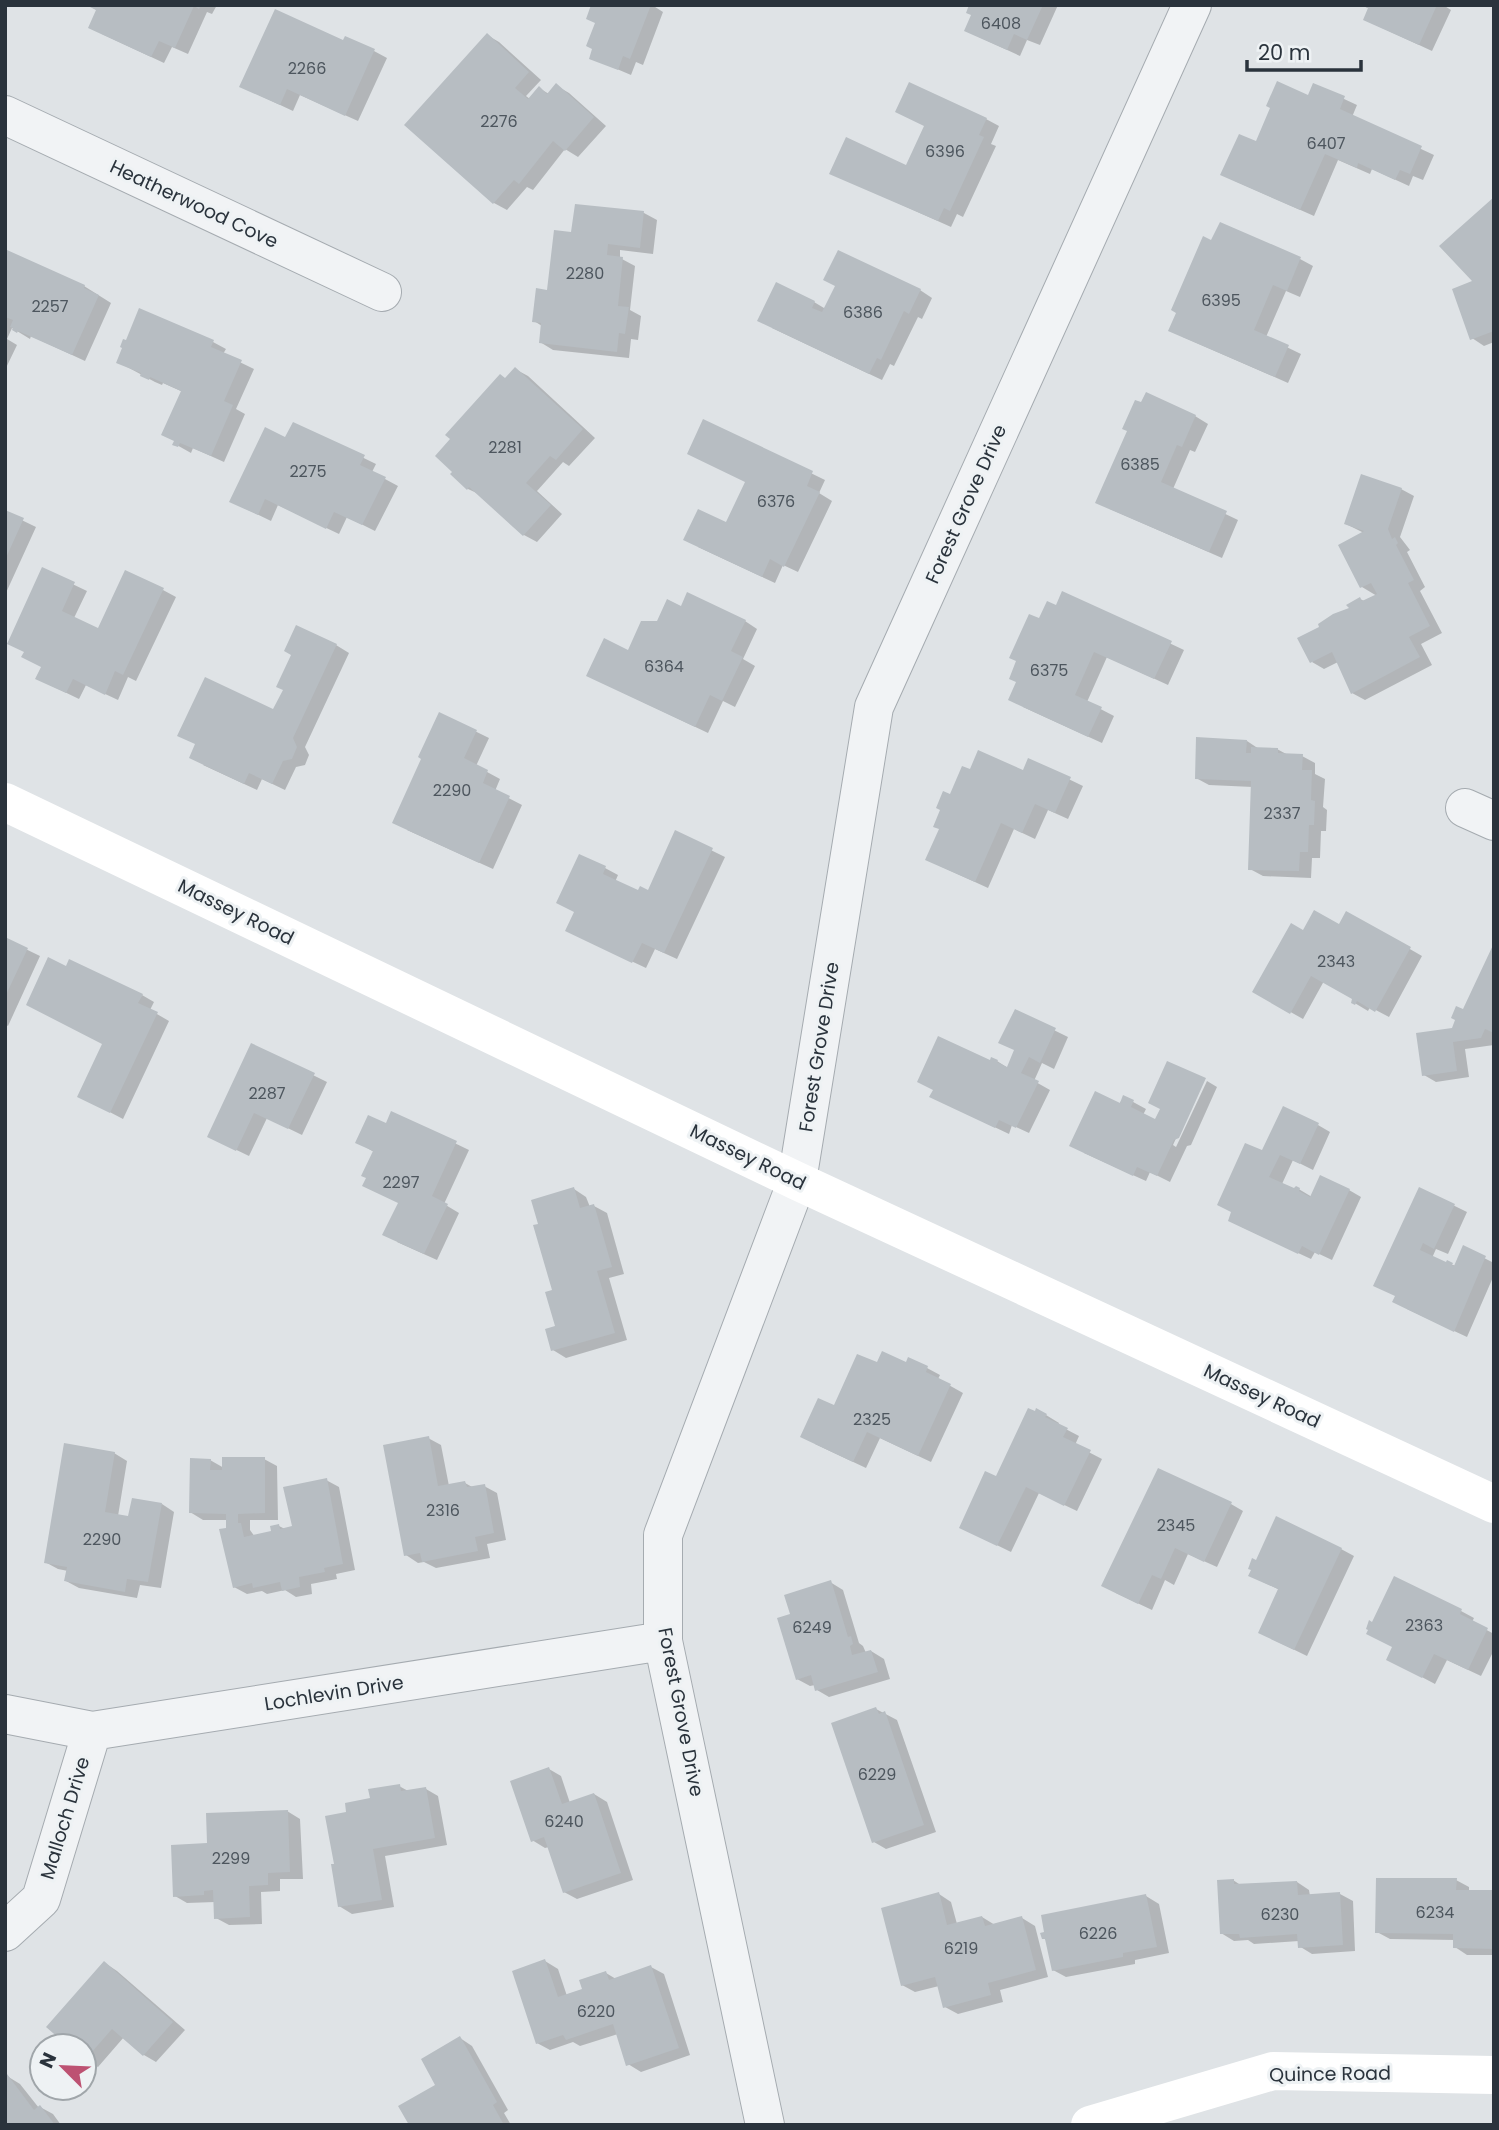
<svg xmlns="http://www.w3.org/2000/svg" width="1499" height="2130" viewBox="0 0 1499 2130" font-family="Poppins,sans-serif">
  <style>
    .shadow { fill: #0003 }
    .building { fill: #b7bdc2 }
    .lines { fill: none; stroke-linecap: round; stroke-linejoin: round }
    .street-casing { stroke: #a5abb0; stroke-width: 40 }
    .street { stroke: #f1f3f5; stroke-width: 38 }
    .secondary { stroke: #fff; stroke-width: 38 }
    .labels { text-anchor: middle; dominant-baseline: central; stroke-width: 6; stroke-linejoin: round; paint-order: stroke }
    .number-label { font-size: 16px; fill: #4d565e }
    .street-label { font-size: 19px; fill: #2a333c; stroke: #eef2f4 }
  </style>
  <rect width="100%" height="100%" fill="#dfe3e6"/>
  <path class="shadow" d="M88,5H217L212,14L207,12L188,54L172,47L164,63L102,34L98,11Z
    M593,5H652L663,12L643,65L636,62L631,75L591,58L597,24Z
    M971,5H1058L1040,45L1027,40L1020,56L979,37Z
    M1361,5H1443L1451,10L1432,51L1365,20L1370,9Z
    M487,35L499,42L541,80L526,96L530,99L539,88L549,94L557,86L569,93L606,126L578,157L565,149L533,190L527,187L507,210L494,203L407,125Z
    M344,42L374,51L387,58L358,121L300,95L293,111L242,87Z
    M1314,85L1357,105L1352,117L1434,155L1423,180L1413,176L1409,186L1372,169L1370,174L1338,160L1314,216L1235,181L1257,143L1309,97Z
    M986,119L999,126L991,144L996,146L963,217L957,214L951,227L831,173L907,167Z
    M1494,199V342L1484,346L1472,338L1475,282Z
    M577,206L644,213L657,220L653,254L620,250V258L635,266L630,310L641,316L638,340L631,339L629,358L553,350L540,342L542,326L534,321L573,234Z
    M5,258L84,286L111,303L85,361L31,336L30,339L12,328L7,339L17,345L5,370Z
    M1300,259L1313,266L1300,297L1286,291L1266,337L1301,354L1288,383L1183,337Z
    M920,290L932,298L922,319L918,317L894,366L890,364L882,380L772,328L814,302L824,308Z
    M140,310L213,342L226,349L223,354L254,369L236,409L245,414L224,462L193,448L191,453L175,444L183,392L163,383L162,385L155,382L118,362Z
    M515,369L528,376L595,438L569,466L563,462L537,491L562,514L537,542L524,535L481,495L468,489L452,474V439Z
    M1195,416L1208,424L1195,452L1190,450L1173,489L1238,520L1222,558L1110,509Z
    M704,421L825,480L819,493L832,501L798,572L783,565L775,583L698,547L727,525L747,482Z
    M294,424L376,464L372,472L398,486L375,531L347,517L339,534L278,505L271,521L244,508Z
    M1401,489L1414,496L1400,537L1410,550L1407,552L1425,587L1420,591L1442,633L1421,644L1432,665L1365,700L1352,693L1338,662L1324,669L1312,662L1360,599L1364,601L1377,596L1362,587L1364,533L1346,524Z
    M5,512L36,527L5,595Z
    M43,570L87,591L74,618L99,630L163,590L176,597L136,681L128,677L118,700L86,685L79,699L50,685L43,667Z
    M1063,593L1184,650L1168,685L1107,657L1087,702L1114,716L1102,743L1023,707L1018,682V661L1040,621L1057,607Z
    M682,608L745,621L757,629L743,659L755,666L735,707L723,701L708,733L601,682L658,622Z
    M336,645L349,653L305,747L309,755L305,765L296,767L285,790L262,779L257,790L203,765L274,711Z
    M440,714L489,738L476,766L500,779L495,791L522,805L493,869L407,830L424,758Z
    M1247,741L1259,749H1277L1288,755L1302,756L1315,763V774L1325,779L1323,807L1327,810L1326,831H1321L1320,858H1312L1311,878L1263,876L1250,869L1253,787L1209,785L1196,778Z
    M1029,760L1083,786L1068,819L1048,810L1035,839L1014,829L988,888L940,866L941,829L951,796L1024,772Z
    M676,833L725,857L677,959L655,949L646,968L567,931L605,868L618,875L615,882L639,893L649,892Z
    M1347,913L1422,956L1389,1017L1370,1007L1368,1011L1353,1002L1355,999L1324,981L1303,1019L1255,992L1304,932L1340,926Z
    M5,939L40,956L8,1026L5,1024Z
    M1494,949V1045L1465,1049L1469,1077L1436,1082L1424,1075L1464,1011Z
    M142,995L154,1002L150,1010L169,1021L123,1119L79,1096Z
    M1015,1011L1068,1037L1054,1069L1042,1063L1034,1081L1050,1090L1029,1133L1012,1125L1009,1134L944,1103L991,1062L997,1061L1008,1068L1016,1051Z
    M252,1045L327,1082L302,1135L267,1118L249,1156L222,1143Z
    M1203,1079L1173,1145L1176,1147L1207,1081L1217,1087L1191,1145L1187,1146L1170,1182L1150,1172L1146,1181L1084,1153L1124,1097L1146,1109L1143,1115L1156,1121L1162,1109Z
    M392,1113L469,1150L444,1204L459,1213L437,1260L397,1242L399,1203L374,1152L357,1142L387,1126Z
    M1318,1125L1330,1132L1313,1170L1293,1160L1282,1184L1295,1191L1297,1188L1312,1197L1349,1190L1361,1197L1332,1260L1315,1252L1311,1259L1242,1227L1262,1153Z
    M574,1189L586,1197L590,1207L594,1206L607,1213L624,1274L609,1278L627,1340L566,1358L553,1350L557,1327L554,1291L540,1225Z
    M1420,1189L1467,1212L1448,1254L1436,1249L1432,1258L1456,1266L1464,1248L1494,1263V1275L1467,1337L1407,1309Z
    M877,1365H907L927,1368L940,1375L938,1379L963,1393L931,1462L880,1438L866,1468L815,1444L835,1408Z
    M1046,1415L1059,1423L1058,1425L1079,1436L1075,1445L1102,1459L1077,1511L1039,1493L1011,1552L974,1534L997,1479Z
    M428,1438L441,1445L449,1486L465,1483L474,1488L484,1486L497,1493L506,1540L487,1544L490,1558L436,1568L424,1562L418,1563L406,1555Z
    M114,1453L127,1461L118,1516L129,1518L162,1504L174,1512L161,1588L140,1585L137,1598L79,1588L66,1581L68,1571L58,1569L45,1562Z
    M264,1459L277,1466L278,1520H250V1530L255,1537L274,1532L279,1526L285,1529L294,1528L326,1480L339,1487L355,1570L336,1574L337,1579L311,1584L312,1594L296,1597L285,1590L267,1594L262,1591L247,1594L234,1587L228,1520H203L190,1512L210,1460L224,1468Z
    M1231,1504L1243,1511L1217,1567L1188,1554L1174,1585L1165,1580L1152,1610L1116,1593Z
    M1341,1549L1354,1556L1307,1656L1260,1633L1280,1590L1263,1582Z
    M830,1582L843,1590L859,1643L863,1646L866,1653L871,1651L884,1659L890,1679L829,1697L817,1690L815,1685L810,1686L797,1679L792,1615Z
    M1461,1611L1474,1618L1472,1622L1494,1634V1650L1481,1676L1447,1660L1435,1684L1399,1665L1394,1647L1373,1624Z
    M876,1709L897,1720L936,1832L886,1849L874,1842Z
    M549,1769L561,1776L570,1803L594,1794L607,1802L633,1880L577,1899L564,1892L549,1847L545,1848L532,1840Z
    M399,1786L410,1792L426,1789L438,1796L447,1845L385,1856L394,1907L352,1914L339,1906L336,1865L348,1813Z
    M287,1811L300,1819L303,1879H280V1891L261,1892L262,1924L229,1925L216,1918L215,1902L187,1903L175,1896L209,1845Z
    M1233,1880L1242,1886L1297,1882L1309,1890L1310,1896L1340,1894L1353,1901L1355,1951L1312,1954L1299,1946V1941L1254,1944L1248,1940L1234,1941L1221,1933Z
    M1456,1880L1469,1887V1892H1494V1955H1467L1455,1947V1940L1390,1939L1377,1932Z
    M939,1894L951,1902L957,1924L982,1917L995,1925L1022,1918L1035,1926L1048,1977L1000,1990L1003,2002L958,2014L945,2007L939,1986L915,1992L902,1985Z
    M1146,1896L1159,1904L1169,1953L1135,1960V1964L1066,1977L1053,1970L1048,1941L1043,1938Z
    M545,1961L558,1969L567,1996L584,1990L606,1973L616,1979L651,1967L664,1974L690,2055L641,2072L628,2064L618,2034L580,2046L573,2042L550,2050L537,2043Z
    M105,1963L117,1971L185,2030L156,2062L144,2055L124,2037L98,2067L84,2058V2046H70Z
    M460,2038L472,2046L508,2110L504,2113L511,2125H411L438,2085Z
    M7,2076L20,2084L39,2108L40,2107L53,2114L61,2125H5Z"/>
  <path class="building" d="M86,5H201L199,9L194,6L175,48L159,41L151,57L88,28L96,10Z
    M591,5H651L630,59L623,56L618,70L589,59L592,49L586,46L595,23L586,19Z
    M969,5H1043L1027,40L1014,34L1007,50L964,31L971,15L966,13Z
    M1361,5H1437L1419,45L1363,20L1368,8Z
    M275,9L343,40L345,36L375,49L345,116L287,89L280,105L239,87Z
    M487,33L529,72L515,88L528,99L539,86L547,94L556,83L594,117L565,151L553,141L519,184L514,180L493,204L404,125Z
    M1277,81L1308,95L1313,83L1345,96L1340,109L1422,146L1410,174L1400,170L1395,180L1358,163L1357,168L1325,154L1300,210L1220,175L1239,134L1256,141L1270,108L1266,106Z
    M909,82L987,118L979,135L984,137L950,211L944,208L938,221L829,174L846,137L906,165L924,126L895,112Z
    M1494,197V331L1470,340L1452,289L1472,281L1439,246Z
    M575,204L644,211L640,248L608,244L607,255L623,257L618,306L629,307L625,334L619,333L617,352L539,343L541,323L532,322L536,288L547,290L554,230L571,232Z
    M1220,222L1301,257L1287,291L1273,285L1254,330L1289,345L1275,377L1168,331L1176,313L1171,310L1203,236L1211,240Z
    M7,250L85,285L84,288L99,295L72,355L18,331L17,333L12,330L13,328L10,327L13,320L5,317V254Z
    M838,250L921,289L909,314L904,311L881,360L877,358L869,374L757,321L776,282L815,301L812,308L822,312L835,286L823,280Z
    M139,308L214,340L211,347L242,360L224,401L233,405L211,456L180,443L178,447L172,445L174,441L161,435L181,391L150,377L149,380L140,376L141,373L116,363L122,348L120,347L123,339L126,340Z
    M515,367L583,429L556,460L550,456L526,483L551,505L523,536L469,487L467,490L450,474L452,472L435,456L450,439L445,435L500,374L505,378Z
    M1146,392L1196,415L1182,447L1177,445L1161,482L1227,511L1209,552L1095,503L1127,431L1122,429L1135,400L1141,402Z
    M703,419L813,471L807,486L820,492L784,567L770,559L762,577L683,540L698,509L726,522L745,482L687,454Z
    M293,422L365,455L360,465L386,477L362,525L334,512L326,529L265,499L258,515L229,502L265,427L285,437Z
    M1361,474L1402,488L1388,529L1392,539L1395,537L1398,543L1396,545L1414,580L1408,583L1430,626L1409,637L1420,657L1351,694L1332,652L1310,663L1297,638L1319,627L1318,624L1333,614L1349,608L1346,605L1360,597L1362,601L1377,594L1371,583L1360,588L1338,545L1364,531L1344,524Z
    M5,510L24,518L5,560Z
    M42,567L75,582L62,611L98,628L125,570L164,588L123,675L115,671L105,695L73,679L66,693L35,679L41,667L21,657L24,652L7,644Z
    M1062,591L1172,641L1154,679L1094,652L1075,695L1102,707L1088,737L1008,700L1016,682L1009,679L1016,661L1009,658L1029,614L1039,618L1047,601L1056,605Z
    M687,592L746,620L731,651L743,657L722,701L710,695L695,727L586,676L604,638L628,650L641,621H657L667,599L681,606Z
    M296,625L337,644L293,738L297,747L292,759L283,761L272,784L249,773L244,784L189,758L195,744L177,736L205,677L273,709L283,690L276,687L291,655L284,651Z
    M439,712L477,730L464,758L488,770L483,783L510,796L479,863L392,823L421,759L418,757Z
    M1196,737L1247,740L1246,753H1251V747L1278,748V753L1303,754L1302,770H1312L1311,800L1315,801L1314,825H1309L1308,852H1300L1299,871L1248,870L1251,781L1195,779Z
    M978,750L1023,770L1028,758L1071,777L1055,813L1035,804L1022,833L1001,823L975,882L925,860L939,829L933,827L940,810L936,808L943,791L950,794L962,766L970,769Z
    M675,830L713,848L664,953L642,943L632,963L565,931L574,912L556,903L579,854L606,866L603,874L638,890L640,886L648,890Z
    M1314,910L1339,924L1346,911L1411,947L1375,1012L1357,1001L1355,1005L1351,1003L1352,999L1311,976L1290,1014L1252,992L1291,923L1303,930Z
    M5,937L28,948L5,997Z
    M1494,943V1033L1485,1029L1481,1038L1453,1042L1457,1071L1422,1076L1416,1033L1452,1028L1455,1020L1451,1018L1456,1006L1463,1009Z
    M48,957L66,966L69,959L143,994L138,1003L158,1012L110,1113L77,1097L102,1044L26,1005Z
    M1015,1009L1056,1028L1040,1063L1029,1057L1021,1073L1039,1081L1016,1128L999,1120L995,1128L929,1097L933,1090L917,1082L938,1036L990,1060L991,1057L998,1060L997,1062L1007,1067L1014,1050L998,1043Z
    M251,1043L315,1073L288,1129L254,1113L236,1151L207,1137Z
    M1167,1061L1206,1078L1179,1138L1174,1140L1157,1176L1137,1167L1133,1176L1069,1146L1095,1091L1120,1103L1123,1095L1134,1100L1131,1107L1155,1119L1160,1109L1148,1103Z
    M1283,1106L1319,1123L1300,1164L1280,1155L1269,1177L1294,1188L1296,1186L1300,1188L1299,1191L1310,1197L1320,1175L1350,1189L1319,1255L1302,1246L1298,1254L1228,1221L1231,1212L1217,1205L1245,1143L1262,1150Z
    M391,1111L457,1141L432,1196L448,1204L424,1254L382,1235L398,1203L362,1186L366,1178L361,1176L373,1151L355,1143L368,1115L386,1123Z
    M574,1187L580,1208L594,1204L612,1267L597,1271L615,1333L551,1351L545,1329L555,1326L545,1292L552,1290L533,1225L538,1224L531,1200Z
    M1419,1187L1455,1204L1434,1249L1423,1243L1420,1250L1446,1262L1447,1260L1453,1263L1452,1265L1454,1266L1463,1245L1486,1256L1454,1332L1392,1302L1395,1296L1373,1286Z
    M882,1351L906,1362L908,1357L928,1366L926,1372L951,1384L918,1456L867,1432L853,1462L800,1437L818,1398L834,1405L857,1354L877,1362Z
    M1028,1408L1035,1411L1036,1408L1047,1414L1045,1417L1068,1428L1063,1437L1091,1450L1064,1506L1026,1487L997,1546L959,1528L985,1471L996,1476Z
    M429,1436L438,1486L465,1481L467,1487L485,1484L494,1533L475,1537L478,1551L422,1562L420,1553L404,1556L383,1445Z
    M64,1443L115,1452L105,1512L128,1516L132,1498L162,1503L148,1582L127,1579L125,1592L64,1581L67,1567L44,1563Z
    M222,1457H265V1513L238,1514V1523H241L244,1537L271,1531L270,1526L279,1524L280,1529L292,1526L283,1487L327,1478L343,1564L324,1568L325,1572L299,1577L300,1587L282,1591L280,1582L253,1588L252,1583L233,1588L219,1529L226,1528V1514L189,1513L190,1458L211,1459L210,1470H222Z
    M1158,1468L1232,1502L1204,1562L1175,1548L1161,1579L1152,1575L1138,1604L1101,1586Z
    M1276,1516L1342,1548L1294,1650L1258,1633L1278,1589L1248,1576L1251,1570L1248,1569L1252,1558L1256,1560Z
    M1394,1576L1462,1609L1460,1614L1488,1628L1468,1670L1434,1654L1422,1678L1386,1660L1392,1647L1366,1634L1368,1630L1366,1629L1369,1620L1372,1622Z
    M831,1580L848,1637L851,1636L853,1644L850,1646L852,1655L871,1650L878,1672L815,1691L811,1675L796,1680L777,1618L790,1614L784,1595Z
    M876,1707L879,1714L885,1711L924,1825L872,1843L831,1723Z
    M549,1767L562,1804L594,1793L621,1873L563,1893L544,1837L531,1842L510,1781Z
    M400,1784L401,1791L426,1787L435,1838L373,1849L382,1900L338,1907L331,1864H334L325,1816L346,1812L345,1803L370,1798L368,1789Z
    M288,1810L290,1872L268,1873V1885L249,1886L250,1917L214,1919L213,1890L204,1891V1895L173,1897L171,1845L207,1843L206,1813Z
    M1376,1878H1457L1456,1890H1494V1949L1453,1948V1934L1375,1933Z
    M1234,1879V1884L1297,1881L1298,1895L1340,1892L1343,1945L1298,1948L1297,1934L1240,1938L1239,1934H1220L1217,1880Z
    M939,1892L947,1925L982,1916L985,1926L1022,1916L1036,1970L988,1983L991,1995L943,2008L935,1977L901,1986L881,1908Z
    M1146,1894L1157,1947L1123,1953V1957L1052,1971L1045,1939H1042L1040,1933L1044,1932L1041,1915Z
    M545,1959L558,1997L582,1989L579,1980L606,1971L609,1980L651,1965L679,2048L626,2066L613,2024L566,2040L563,2035L536,2044L512,1971Z
    M104,1961L173,2022L143,2056L112,2029L84,2061V2046H68L46,2027Z
    M460,2036L497,2102L493,2105L504,2125H409L398,2106L435,2085L421,2059Z
    M7,2074L34,2110L40,2105L55,2125H5V2076Z"/>
  <g class="lines">
    <defs>
      <path id="street" d="M5,115L382,292
        M1465,808L1494,821
        M5,1714L92,1731L663,1641
        M5,1932L41,1899L92,1731
        M765,2125L663,1641V1535L797,1181L874,707L1192,5"/>
    </defs>
    <use href="#street" class="street-casing"/>
    <use href="#street" class="street"/>
    <path class="secondary" d="M5,802L797,1181L1494,1504
      M1090,2125L1273,2071L1494,2075"/>
  </g>
  <g class="labels">
    <g class="number-label">
      <text x="1001" y="23">6408</text>
      <text x="307" y="68">2266</text>
      <text x="499" y="121">2276</text>
      <text x="1326" y="143">6407</text>
      <text x="945" y="151">6396</text>
      <text x="585" y="273">2280</text>
      <text x="1221" y="300">6395</text>
      <text x="50" y="306">2257</text>
      <text x="863" y="312">6386</text>
      <text x="505" y="447">2281</text>
      <text x="1140" y="464">6385</text>
      <text x="308" y="471">2275</text>
      <text x="776" y="501">6376</text>
      <text x="664" y="666">6364</text>
      <text x="1049" y="670">6375</text>
      <text x="452" y="790">2290</text>
      <text x="1282" y="813">2337</text>
      <text x="1336" y="961">2343</text>
      <text x="267" y="1093">2287</text>
      <text x="401" y="1182">2297</text>
      <text x="872" y="1419">2325</text>
      <text x="443" y="1510">2316</text>
      <text x="1176" y="1525">2345</text>
      <text x="102" y="1539">2290</text>
      <text x="1424" y="1625">2363</text>
      <text x="812" y="1627">6249</text>
      <text x="877" y="1774">6229</text>
      <text x="564" y="1821">6240</text>
      <text x="231" y="1858">2299</text>
      <text x="1435" y="1912">6234</text>
      <text x="1280" y="1914">6230</text>
      <text x="1098" y="1933">6226</text>
      <text x="961" y="1948">6219</text>
      <text x="596" y="2011">6220</text>
    </g>
    <g class="street-label">
      <text transform="translate(194 204) rotate(25)">Heatherwood Cove</text>
      <text transform="translate(966 504) rotate(-66)">Forest Grove Drive</text>
      <text transform="translate(236 912) rotate(26)">Massey Road</text>
      <text transform="translate(819 1047) rotate(-81)">Forest Grove Drive</text>
      <text transform="translate(748 1157) rotate(26)">Massey Road</text>
      <text transform="translate(1262 1396) rotate(25)">Massey Road</text>
      <text transform="translate(334 1693) rotate(-9)">Lochlevin Drive</text>
      <text transform="translate(681 1712) rotate(79)">Forest Grove Drive</text>
      <text transform="translate(65 1818) rotate(-73)">Malloch Drive</text>
      <text transform="translate(1330 2074) rotate(-1)">Quince Road</text>
    </g>
  </g>
  <rect width="1499" height="2130" fill="none" stroke="#2a333c" stroke-width="14"/>
  <g transform="translate(63 2067) rotate(294)"><circle r="33" fill="#eef2f4" stroke="#a0a6aa" stroke-width="2"/>
  <path d="M0-5L12 26L0 18L-12 26Z" fill="#bd5272"/>
  <text y="-10" font-size="19" font-weight="bold" text-anchor="middle" fill="#2a333c">N</text>
  </g>
  <path d="M1247 60v10h114v-10" fill="none" stroke="#2a333c" stroke-width="3.5"/>
  <text x="1258" y="60" font-size="21" fill="#2a333c" stroke="#eef2f4" stroke-width="5" paint-order="stroke">20 m</text>
</svg>
